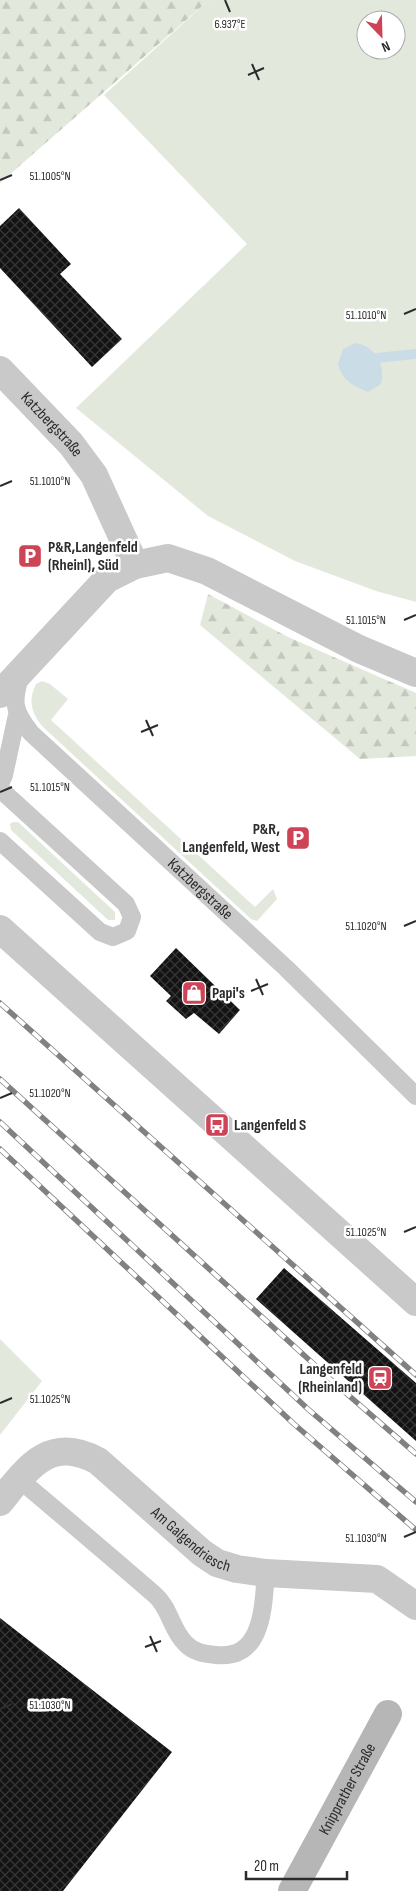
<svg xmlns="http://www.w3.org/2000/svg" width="416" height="1891" viewBox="0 0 416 1891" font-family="'Sofia Sans Condensed',sans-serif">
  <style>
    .grass { fill: #e3e8dc; fill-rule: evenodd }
    .forest { fill: url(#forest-firs) }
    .water { fill: #cadde6 }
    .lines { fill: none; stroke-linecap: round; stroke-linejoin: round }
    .stream { stroke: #cadde6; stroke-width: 10 }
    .building { fill: url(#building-cross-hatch) }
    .service { stroke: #c9c9c9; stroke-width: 18 }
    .minor { stroke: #c9c9c9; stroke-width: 28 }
    .secondary { stroke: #b6b6b6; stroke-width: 28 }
    .rail-casing { stroke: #818181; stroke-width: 5.5 }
    .rail { stroke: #fff; stroke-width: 4; stroke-dasharray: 11; stroke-linecap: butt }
    .ticks { fill: none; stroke: #2c2c2c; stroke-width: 2 }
    .labels { text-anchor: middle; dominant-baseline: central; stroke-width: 5; stroke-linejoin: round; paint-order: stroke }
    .street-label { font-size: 16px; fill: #2c2c2c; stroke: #fff }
    .poi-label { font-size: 16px; font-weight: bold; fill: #2c2c2c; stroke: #fff; text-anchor: start }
    .ticks-label { font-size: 12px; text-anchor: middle; fill: #2c2c2c; stroke: #fff; stroke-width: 5; stroke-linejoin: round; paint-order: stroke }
  </style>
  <defs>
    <pattern id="forest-firs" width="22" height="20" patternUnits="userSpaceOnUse" patternTransform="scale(1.25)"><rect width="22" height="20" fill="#e3e8dc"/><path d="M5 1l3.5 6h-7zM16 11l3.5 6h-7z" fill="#c3c7bd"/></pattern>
    <pattern id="building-cross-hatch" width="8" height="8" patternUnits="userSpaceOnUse" patternTransform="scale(1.25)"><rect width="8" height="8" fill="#131313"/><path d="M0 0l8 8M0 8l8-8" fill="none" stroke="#363636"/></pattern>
  </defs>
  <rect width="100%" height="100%" fill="#fff"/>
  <path class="grass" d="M209,0H416V602L376,591L295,561L208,516L76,408L247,244L104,95ZM366,20H396V50H366Z
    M42,681L50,684L68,699L51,720L255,907L273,889L277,899L257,921L251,919L43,727C31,713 28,700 36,684Z
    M13,822H18L115,912V920H108L11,830L10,824Z
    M0,1339L42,1381L0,1435Z"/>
  <path class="forest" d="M0,0H209L0,183Z
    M208,594L288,637L416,693V756L360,759L200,625Z"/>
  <path class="water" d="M356,343C375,346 386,366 381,384L368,392C354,387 341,379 338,364L343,349Z"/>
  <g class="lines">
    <path class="stream" d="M376,358L416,354"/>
  </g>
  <path class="building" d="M19,208L71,264L60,274L122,339L92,367L0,268V226Z
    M176,948L240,1010L219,1034L194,1013L186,1019L166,1001L171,996L150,976Z
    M284,1268L416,1383V1441L256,1299Z
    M0,1618L172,1752L63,1891H0Z"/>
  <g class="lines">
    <g class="service">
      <path id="s1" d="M21,674C12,702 13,710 31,733L286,968L416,1096"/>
      <path d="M0,784L4,775L17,715"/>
      <path d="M0,789L126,904L132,917L127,931L113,937L100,932L0,841"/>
      <path d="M19,1479C64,1517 110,1556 155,1595C170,1608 171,1629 185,1643C193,1652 204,1654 216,1655C264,1660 263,1605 266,1573"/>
    </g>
    <g class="minor">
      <path id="s2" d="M0,370L71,444L94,475L135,565"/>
      <path d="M0,694L107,579L135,565L168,558L207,571L359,649L416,673"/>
      <path d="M0,929L416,1302"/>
      <path id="s3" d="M0,1502C28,1467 50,1435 98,1461L202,1553L217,1563L237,1569L266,1573L377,1579L416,1606"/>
    </g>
    <path class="secondary" id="s4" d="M292,1891L388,1714"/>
    <defs>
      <path id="rail" d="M0,1003L416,1375
        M0,1079L339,1387L416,1454
        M0,1122L309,1410L416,1502
        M0,1149L294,1424L416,1530"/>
    </defs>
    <use href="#rail" class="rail-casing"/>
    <use href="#rail" class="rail"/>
  </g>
  <path class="ticks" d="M225,0L230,12M252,64L259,80M248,75L264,68M0,180L12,175M404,314L416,309M0,486L12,481M404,620L416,615M146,720L153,736M141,732L158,725M0,792L12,787M404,926L416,921M256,979L263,995M251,991L268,984M0,1098L12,1093M404,1232L416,1227M0,1403L12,1398M404,1537L416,1532M150,1636L157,1652M145,1647L161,1641M0,1709L12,1704"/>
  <defs>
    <symbol id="parking-square" viewBox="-11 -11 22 22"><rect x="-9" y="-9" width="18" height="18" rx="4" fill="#ce4456" stroke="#fff"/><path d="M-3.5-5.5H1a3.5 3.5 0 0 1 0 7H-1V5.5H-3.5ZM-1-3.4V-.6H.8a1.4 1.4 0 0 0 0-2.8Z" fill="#fff"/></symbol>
    <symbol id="shop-square" viewBox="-11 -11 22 22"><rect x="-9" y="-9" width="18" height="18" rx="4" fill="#ce4456" stroke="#fff"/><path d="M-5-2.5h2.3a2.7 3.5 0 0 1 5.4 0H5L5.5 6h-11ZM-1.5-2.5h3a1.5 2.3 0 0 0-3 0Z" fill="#fff"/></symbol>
    <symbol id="bus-square" viewBox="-11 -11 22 22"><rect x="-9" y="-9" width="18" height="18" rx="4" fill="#ce4456" stroke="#fff"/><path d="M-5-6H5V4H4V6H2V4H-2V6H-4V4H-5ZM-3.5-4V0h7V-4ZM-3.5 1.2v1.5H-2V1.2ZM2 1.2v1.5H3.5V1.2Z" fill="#fff"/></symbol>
    <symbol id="station-square" viewBox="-11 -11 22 22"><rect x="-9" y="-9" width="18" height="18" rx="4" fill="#ce4456" stroke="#fff"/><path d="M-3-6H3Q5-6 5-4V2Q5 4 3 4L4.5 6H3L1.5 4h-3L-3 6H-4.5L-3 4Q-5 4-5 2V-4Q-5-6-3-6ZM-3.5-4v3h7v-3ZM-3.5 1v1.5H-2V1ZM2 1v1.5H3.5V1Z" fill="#fff"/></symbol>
  </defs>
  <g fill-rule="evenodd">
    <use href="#parking-square" x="16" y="542" width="28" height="28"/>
    <use href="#parking-square" x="284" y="824" width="28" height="28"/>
    <use href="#shop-square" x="180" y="979" width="28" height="28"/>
    <use href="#bus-square" x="203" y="1111" width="28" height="28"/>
    <use href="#station-square" x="366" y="1364" width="28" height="28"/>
  </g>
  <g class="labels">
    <g class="street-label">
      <text stroke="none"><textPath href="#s2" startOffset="75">Katzbergstraße</textPath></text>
      <text stroke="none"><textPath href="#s1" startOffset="294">Katzbergstraße</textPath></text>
      <text stroke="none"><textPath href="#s3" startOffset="242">Am Galgendriesch</textPath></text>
      <text stroke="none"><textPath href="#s4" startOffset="116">Knipprather Straße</textPath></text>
    </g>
    <g class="poi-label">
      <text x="48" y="547">P&amp;R,Langenfeld<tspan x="48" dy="18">(Rheinl), Süd</tspan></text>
      <text x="280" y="829" text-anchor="end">P&amp;R,<tspan x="280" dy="18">Langenfeld, West</tspan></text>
      <text x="212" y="993">Papi's</text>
      <text x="234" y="1125">Langenfeld S</text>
      <text x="362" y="1369" text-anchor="end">Langenfeld<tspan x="362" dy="18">(Rheinland)</tspan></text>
    </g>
  </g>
  <g class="ticks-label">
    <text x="230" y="28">6.937°E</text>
    <text x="50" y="180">51.1005°N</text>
    <text x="366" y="319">51.1010°N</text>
    <text x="50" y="485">51.1010°N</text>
    <text x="366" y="624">51.1015°N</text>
    <text x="50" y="791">51.1015°N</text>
    <text x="366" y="930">51.1020°N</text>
    <text x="50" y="1097">51.1020°N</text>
    <text x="366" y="1236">51.1025°N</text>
    <text x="50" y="1403">51.1025°N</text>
    <text x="366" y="1542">51.1030°N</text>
    <text x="50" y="1709">51.1030°N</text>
  </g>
  <g transform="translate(381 35) rotate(157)"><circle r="24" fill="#ffffff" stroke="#ababab"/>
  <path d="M0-4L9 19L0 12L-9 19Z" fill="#ce4456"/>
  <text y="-8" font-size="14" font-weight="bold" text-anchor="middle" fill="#2c2c2c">N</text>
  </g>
  <path d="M246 1871v8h101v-8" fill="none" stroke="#2c2c2c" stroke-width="2.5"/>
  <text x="254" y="1871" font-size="15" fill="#2c2c2c" stroke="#ffffff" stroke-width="4" paint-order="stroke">20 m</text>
</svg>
